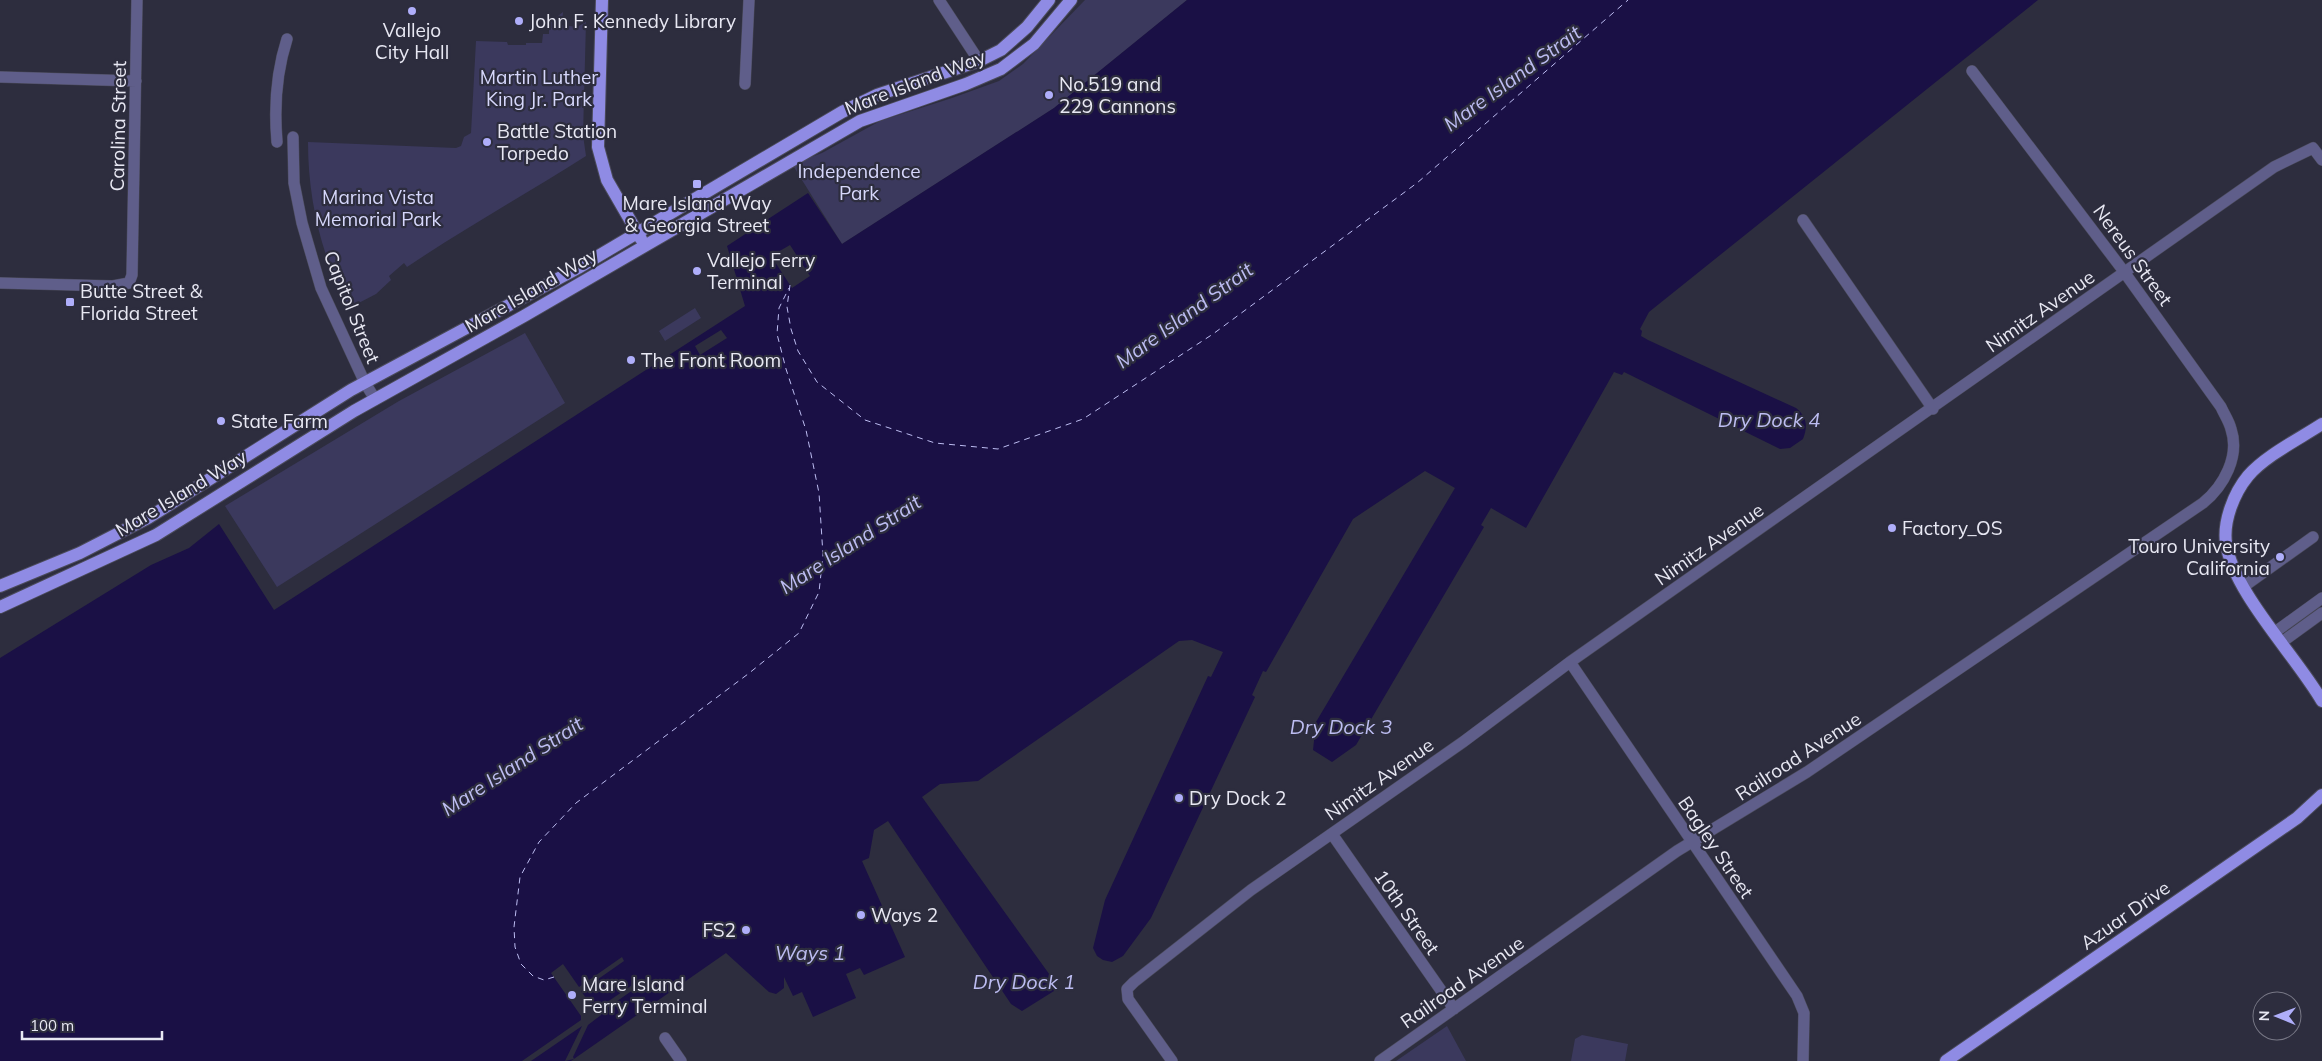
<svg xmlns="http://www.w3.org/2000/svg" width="2322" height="1061" viewBox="0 0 2322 1061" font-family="Mulish,sans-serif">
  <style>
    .green { fill: #3b395d }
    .water { fill: #1a1045 }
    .pier { fill: #2d2d3e }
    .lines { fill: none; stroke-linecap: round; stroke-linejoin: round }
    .ferry { stroke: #bdbdf2; stroke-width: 1; stroke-dasharray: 6 5; stroke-linecap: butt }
    .minor-casing { stroke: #4b4b5b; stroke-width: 12 }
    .major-casing { stroke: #4b4b5b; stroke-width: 14 }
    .minor { stroke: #5f5e8a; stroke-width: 11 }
    .major { stroke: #8f8be4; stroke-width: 12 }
    .poi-dot { fill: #afaefa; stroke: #2d2d3e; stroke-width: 2 }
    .labels { text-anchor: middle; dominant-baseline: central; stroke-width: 4.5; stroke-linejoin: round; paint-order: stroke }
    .poi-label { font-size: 19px; fill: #e8e8f3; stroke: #2d2d3e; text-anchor: start }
    .park-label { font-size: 19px; fill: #d6d7fb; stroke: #2d2d3e }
    .street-label { font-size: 19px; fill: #e8e8f3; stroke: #2d2d3e }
    .water-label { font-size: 20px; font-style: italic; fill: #bdbdf2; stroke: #2d2d3e }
  </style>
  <rect width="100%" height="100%" fill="#2d2d3e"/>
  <path class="green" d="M1085,0H1187L1054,108L842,244L792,164L822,153L880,121L952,98L999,81L1023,64Z
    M563,12L562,25L577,27L586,22L583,135L586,156C526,194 465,228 407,267L404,263L389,276L391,280L376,294L349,308C344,295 337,284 332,272C316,230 308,187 308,142L456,148L461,146L464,137L471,133L476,41L507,42L508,45H526V43H542L543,34H549V23Z
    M695,308L701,318L665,341L659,331Z
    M525,333L565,403L277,587L225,506L399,401Z
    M1447,1026L1466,1061H1396Z
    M1582,1035L1628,1044L1625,1061H1571L1575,1039Z"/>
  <path class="water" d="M1187,0H2038L1649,312L1640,329L1642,331L1641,336L1648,340L1796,408C1807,417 1808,426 1803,439L1790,448L1780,449L1624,372L1622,375L1614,372L1526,528L1491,508L1481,525L1484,527L1356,745L1332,762L1313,750L1316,722L1455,488L1425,471L1353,519L1266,672L1263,671L1252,695L1255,697L1151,918L1123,956L1112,962L1103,960L1097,956L1093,948L1105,900L1208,676L1211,677L1223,652L1192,640L1179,641L978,781L940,784L922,797L1052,978L1054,991L1022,1011L1011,1004L888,821L874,830L869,858L862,861L905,957L864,975L860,968L846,974L856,998L813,1017L802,992L793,996L784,977V988L776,994L769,992L726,953L571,1061H0V658L151,565L189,548L219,524L274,610L745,306L727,246L808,193L842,244L1054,108Z"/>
  <path class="pier" d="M790,245L810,276L792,288L771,256Z
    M721,330L727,338L700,355L695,346Z
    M622,957L624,961L581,991L593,1008L595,1007L597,1009L641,979L643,983L600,1013L601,1015L588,1025L573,1057L574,1059L565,1061L582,1026L531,1061H522L581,1020V1016L551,973L563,964L579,987Z"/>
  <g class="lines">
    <path class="ferry" d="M790,285L787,307L791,329L798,351L817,382L865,420L935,443L998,449L1083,419L1213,334L1417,183L1628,0
      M554,977L544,980L533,976L521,964L515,947L514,927L520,877L539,842L576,803L748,674L799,633L819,592L823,555L819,493L806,430L786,369L777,334L779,308L789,288"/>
    <defs>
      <path id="minor" d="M939,0L979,61
        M0,77L136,81
        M745,84L749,0
        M293,137L294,183L302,223L321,288L365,383L375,399
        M277,142C274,107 276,73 287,39
        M1803,220L1933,409
        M0,283L113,286L129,283L132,275L137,0
        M2243,587L2313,537
        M2275,632L2322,598
        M2282,642L2322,613
        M1570,662L1797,996L1804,1013L1803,1061
        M1332,834L1454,1009
        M665,1038L681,1061
        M1172,1061L1128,999L1127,989L1134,982L1251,890L1463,742L1570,662L2274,167L2313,148L2322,160
        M1380,1061L1677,851L1807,772L2203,503C2224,486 2240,456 2231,429C2229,421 2224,414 2221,407L2122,269L1972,71"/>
      <path id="major" d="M602,0L598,147L607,180L641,239
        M2322,424C2299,439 2265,456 2248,476C2234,493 2223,521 2226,543C2233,592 2296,656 2322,701
        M0,586L80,553L148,518L351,390L578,268L842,112L877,95L979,61L1001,50L1027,27L1049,0
        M0,607L156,535L354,411L524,316L860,121L966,84L1001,69L1034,44L1071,0
        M1946,1061L2297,818L2322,795"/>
    </defs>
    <use href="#minor" class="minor-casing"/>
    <use href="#major" class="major-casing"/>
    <use href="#minor" class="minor"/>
    <use href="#major" class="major"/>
  </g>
  <g class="poi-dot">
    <circle cx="412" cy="11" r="5"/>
    <circle cx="519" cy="21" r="5"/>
    <circle cx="1049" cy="95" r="5"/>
    <circle cx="487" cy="142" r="5"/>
    <rect x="692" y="179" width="10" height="10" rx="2.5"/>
    <circle cx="697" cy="271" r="5"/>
    <rect x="65" y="297" width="10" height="10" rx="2.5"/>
    <circle cx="631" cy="360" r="5"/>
    <circle cx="221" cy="421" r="5"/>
    <circle cx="1892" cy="528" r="5"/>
    <circle cx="2280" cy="557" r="5"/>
    <circle cx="1179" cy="798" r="5"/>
    <circle cx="861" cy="915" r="5"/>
    <circle cx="746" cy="930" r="5"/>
    <circle cx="572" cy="995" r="5"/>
  </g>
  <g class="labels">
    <g class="poi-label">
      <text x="529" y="21">John F. Kennedy Library</text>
      <text x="412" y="30" text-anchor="middle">Vallejo<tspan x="412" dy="22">City Hall</tspan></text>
      <text x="1059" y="84">No.519 and<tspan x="1059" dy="22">229 Cannons</tspan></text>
      <text x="497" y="131">Battle Station<tspan x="497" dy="22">Torpedo</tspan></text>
      <text x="697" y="203" text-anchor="middle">Mare Island Way<tspan x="697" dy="22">&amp; Georgia Street</tspan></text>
      <text x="707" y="260">Vallejo Ferry<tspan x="707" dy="22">Terminal</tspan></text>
      <text x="80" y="291">Butte Street &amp;<tspan x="80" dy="22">Florida Street</tspan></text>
      <text x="641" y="360">The Front Room</text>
      <text x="231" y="421">State Farm</text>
      <text x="1902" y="528">Factory_OS</text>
      <text x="2270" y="546" text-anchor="end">Touro University<tspan x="2270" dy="22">California</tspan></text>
      <text x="1189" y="798">Dry Dock 2</text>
      <text x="871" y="915">Ways 2</text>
      <text x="736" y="930" text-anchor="end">FS2</text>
      <text x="582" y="984">Mare Island<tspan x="582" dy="22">Ferry Terminal</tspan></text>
    </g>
    <g class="park-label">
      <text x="539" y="77">Martin Luther<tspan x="539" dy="22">King Jr. Park</tspan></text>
      <text x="859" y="171">Independence<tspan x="859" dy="22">Park</tspan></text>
      <text x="378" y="197">Marina Vista<tspan x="378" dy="22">Memorial Park</tspan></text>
    </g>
    <g class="street-label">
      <text transform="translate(915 82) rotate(-21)">Mare Island Way</text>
      <text transform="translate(118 126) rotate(-89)">Carolina Street</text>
      <text transform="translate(2133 255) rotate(54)">Nereus Street</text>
      <text transform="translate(531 290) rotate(-30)">Mare Island Way</text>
      <text transform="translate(352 307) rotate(68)">Capitol Street</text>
      <text transform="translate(2040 311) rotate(-35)">Nimitz Avenue</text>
      <text transform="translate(181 493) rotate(-31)">Mare Island Way</text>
      <text transform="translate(1709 544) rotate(-35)">Nimitz Avenue</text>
      <text transform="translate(1798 756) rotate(-33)">Railroad Avenue</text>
      <text transform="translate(1379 779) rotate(-35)">Nimitz Avenue</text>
      <text transform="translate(1716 847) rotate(56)">Bagley Street</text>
      <text transform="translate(1407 912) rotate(55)">10th Street</text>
      <text transform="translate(2125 915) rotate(-35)">Azuar Drive</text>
      <text transform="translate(1462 982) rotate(-35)">Railroad Avenue</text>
    </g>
    <g class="water-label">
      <text transform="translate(1512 78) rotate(-36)">Mare Island Strait</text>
      <text transform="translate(1184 315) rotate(-36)">Mare Island Strait</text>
      <text x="1769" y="419">Dry Dock 4</text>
      <text transform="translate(850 544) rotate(-33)">Mare Island Strait</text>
      <text x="1341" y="726">Dry Dock 3</text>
      <text transform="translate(512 766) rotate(-33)">Mare Island Strait</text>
      <text x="810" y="952">Ways 1</text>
      <text x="1024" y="981">Dry Dock 1</text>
    </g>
  </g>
  <g transform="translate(2277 1016) rotate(271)"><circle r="24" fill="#2d2d3e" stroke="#787886"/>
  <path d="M0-4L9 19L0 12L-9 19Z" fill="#afaefa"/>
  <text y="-8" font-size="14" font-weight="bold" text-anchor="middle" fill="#e8e8f3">N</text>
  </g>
  <path d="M22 1031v8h140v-8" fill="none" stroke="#e8e8f3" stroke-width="2.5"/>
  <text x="30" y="1031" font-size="15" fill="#e8e8f3" stroke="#2d2d3e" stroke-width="4" paint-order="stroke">100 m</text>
</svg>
